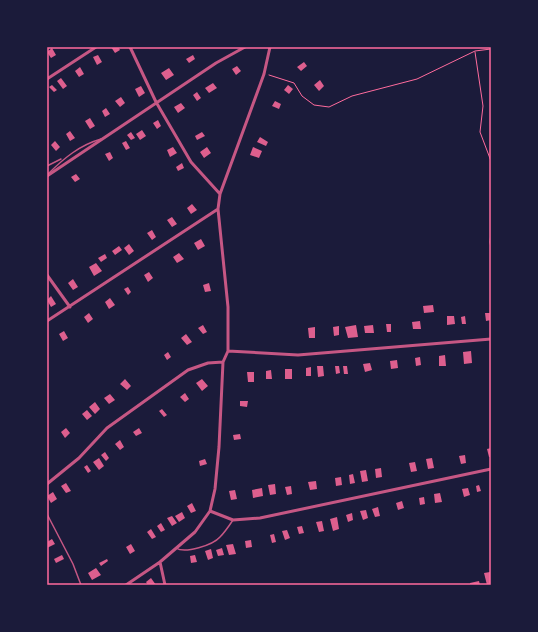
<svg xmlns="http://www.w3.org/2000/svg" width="538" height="632" viewBox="0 0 538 632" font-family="'IBM Plex Serif',serif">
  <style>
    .building { fill: #dd5f8e }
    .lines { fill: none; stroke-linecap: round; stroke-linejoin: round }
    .path { stroke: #ff6b9d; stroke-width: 1 }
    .service { stroke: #c65784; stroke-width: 1.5 }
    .minor { stroke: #c65784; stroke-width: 3 }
    .neatline { fill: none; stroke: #ff6b9d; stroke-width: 1.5 }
  </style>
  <rect width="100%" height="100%" fill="#1b1b3a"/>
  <path class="building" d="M111,47H118L120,50L115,53Z
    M52,48L56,55L51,58L47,52Z
    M98,55L102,62L97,65L93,57Z
    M193,55L195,59L189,63L186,59Z
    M304,62L307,66L301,71L297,67Z
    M237,66L241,71L236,75L232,69Z
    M80,67L84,74L79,77L75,71Z
    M169,68L174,75L166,80L161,73Z
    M61,78L67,86L63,89L57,81Z
    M320,80L324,86L319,91L314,85Z
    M213,83L217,88L209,93L205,88Z
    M52,85L57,90L54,92L49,87Z
    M288,85L293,89L289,94L284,90Z
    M141,86L145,93L139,97L135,89Z
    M197,92L201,98L197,101L193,95Z
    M121,97L125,103L120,107L115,101Z
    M275,101L281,104L279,109L272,106Z
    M181,103L185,108L178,113L174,107Z
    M106,108L110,114L105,117L102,111Z
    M90,118L95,126L90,129L85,121Z
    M158,120L161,126L157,129L153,123Z
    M142,130L146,136L140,140L136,134Z
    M70,131L75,138L70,141L66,134Z
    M131,132L135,138L131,140L127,135Z
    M202,132L205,136L197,140L195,136Z
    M260,137L268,142L266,146L257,142Z
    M55,141L60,147L56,151L51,145Z
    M126,141L130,148L126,150L122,143Z
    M173,147L177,153L170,157L167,150Z
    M207,147L211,153L204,158L200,152Z
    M253,147L262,151L259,158L250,155Z
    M110,152L113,158L109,161L105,154Z
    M182,163L184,168L178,171L176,167Z
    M76,174L80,179L75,182L71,177Z
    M192,204L197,210L191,214L187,208Z
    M172,217L177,224L172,227L167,220Z
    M152,230L156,237L152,240L147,233Z
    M201,239L205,246L198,250L194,243Z
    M129,244L134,251L129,255L124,248Z
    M119,246L122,250L115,255L112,251Z
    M179,253L184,259L177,263L173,257Z
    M105,254L107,258L101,262L98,258Z
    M96,263L102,271L94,276L89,267Z
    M149,272L153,278L148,282L144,275Z
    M73,279L78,287L73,290L68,283Z
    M209,283L211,291L205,292L203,285Z
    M128,287L131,292L128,295L124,289Z
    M51,296L56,304L51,307L47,300Z
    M110,298L115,305L109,309L105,302Z
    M433,305L434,312L424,313L423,306Z
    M89,313L93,319L88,323L84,317Z
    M485,313H491V320L486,321Z
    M447,316H454L455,324L447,325Z
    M465,316L466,324H462L461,317Z
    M420,321L421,329H413L412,322Z
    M386,324H391V332H387Z
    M203,325L207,332L203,334L198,328Z
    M356,325L358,337L348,338L345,327Z
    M373,325L374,333H365L364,326Z
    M339,326V335L334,336L333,327Z
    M315,327V338H309L308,328Z
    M64,331L68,338L63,341L59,334Z
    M186,334L192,342L187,345L181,338Z
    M471,351L472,363L464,364L463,352Z
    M168,352L171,357L167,360L164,355Z
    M445,355L446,366H439V356Z
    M420,357L421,365L416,366L415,358Z
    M397,360L398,368L391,369L390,361Z
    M370,363L372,370L365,372L363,364Z
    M317,366H323L324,376L318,377Z
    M335,366H339L340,373L336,374Z
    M343,366H347L348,374H344Z
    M311,367V376H306V368Z
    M285,369H292V379H285Z
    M271,370L272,379H266V371Z
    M247,372H254V382H248Z
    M125,379L131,386L127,390L120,384Z
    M202,379L208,386L202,391L196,383Z
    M185,393L189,399L185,402L180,397Z
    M110,394L115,400L109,404L104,398Z
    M240,401H248L247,407L240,406Z
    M95,402L100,409L95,414L89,407Z
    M162,409L167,415L164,417L159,411Z
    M87,410L92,416L87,420L82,414Z
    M66,428L70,433L65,438L61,432Z
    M139,428L142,433L136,436L133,432Z
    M240,434L241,439L234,440L233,435Z
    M120,440L124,447L120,450L115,444Z
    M491,448V457H489L487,449Z
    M105,452L109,458L106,461L101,455Z
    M465,455L466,463L461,464L459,456Z
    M99,458L104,466L99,470L93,462Z
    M432,458L434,468L428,469L426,459Z
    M205,459L207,464L200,466L199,461Z
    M415,462L417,471L411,472L409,463Z
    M87,465L91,471L88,473L84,467Z
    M381,468L382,477L376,478L375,469Z
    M366,470L368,481L362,482L360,471Z
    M353,474L355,483L350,484L349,475Z
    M341,477L342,485L336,486L335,478Z
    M316,481L317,489L310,490L308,482Z
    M66,483L71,491L66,493L61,486Z
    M275,484L276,494L270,495L268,485Z
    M479,485L481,491L477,492L476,486Z
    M291,486L292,494L287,495L285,487Z
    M262,488L263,496L253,498L252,490Z
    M468,488L470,495L464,497L462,489Z
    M235,490L237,499L231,500L229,491Z
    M53,492L57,499L51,503L47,496Z
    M440,493L442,502L435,503L434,494Z
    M424,497L425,504L420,505L419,498Z
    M402,501L404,508L398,510L396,503Z
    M192,503L196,511L191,513L187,506Z
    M378,507L380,516L375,517L372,509Z
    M366,510L368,518L363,520L360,511Z
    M182,512L185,518L179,522L175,516Z
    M352,513L353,520L348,522L346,515Z
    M172,516L177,523L172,526L167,518Z
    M337,517L339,529L333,531L330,519Z
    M322,521L324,531L319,532L316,522Z
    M161,523L165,530L161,532L157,526Z
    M302,526L304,533L299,534L297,527Z
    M151,529L156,537L152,539L147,532Z
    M287,530L290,538L285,540L282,531Z
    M274,534L276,542L272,543L270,535Z
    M52,539L55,544L47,548V542Z
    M251,540L252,547L246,548L245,541Z
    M131,544L135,551L130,554L126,547Z
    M233,544L236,554L229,555L226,545Z
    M222,548L224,555L218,556L216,550Z
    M211,549L213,558L208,560L205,551Z
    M62,555L64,559L56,563L54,559Z
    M195,555L197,562L191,563L190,556Z
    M107,559L108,561L101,566L99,563Z
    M96,568L101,575L92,580L88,573Z
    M490,572L491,585H487L484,573Z
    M151,578L156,585H148L146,582Z
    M479,581L480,585H470V583Z"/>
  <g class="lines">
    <path class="path" d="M475,52L483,106L480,132L491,161
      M269,75L294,83L302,96L314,105L329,107L352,96L417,79L475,51L491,49
      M491,232L490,242L491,249"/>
    <path class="service" d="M47,166L61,159
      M48,174C64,158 80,145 101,139
      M47,514L73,564L81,585
      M176,548C185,554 213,545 220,537C225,532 229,526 233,520"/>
    <path class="minor" d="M130,47L156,102L191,162L220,194
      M47,79L96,47
      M47,176L216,63L245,47
      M47,275L70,307
      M47,321L218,209
      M228,351L298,355L491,339
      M47,484L79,458L107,428L188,370L208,363L223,362
      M210,511L233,520L260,518L491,469
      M126,585L160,562
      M165,585L160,562L195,532L210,511L215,489L219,447L223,362L228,351V307L218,209L220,194L264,74L270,47"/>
  </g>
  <rect width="538" height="632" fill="none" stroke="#1b1b3a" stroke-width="96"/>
  <rect x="48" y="48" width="442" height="536" class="neatline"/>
</svg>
